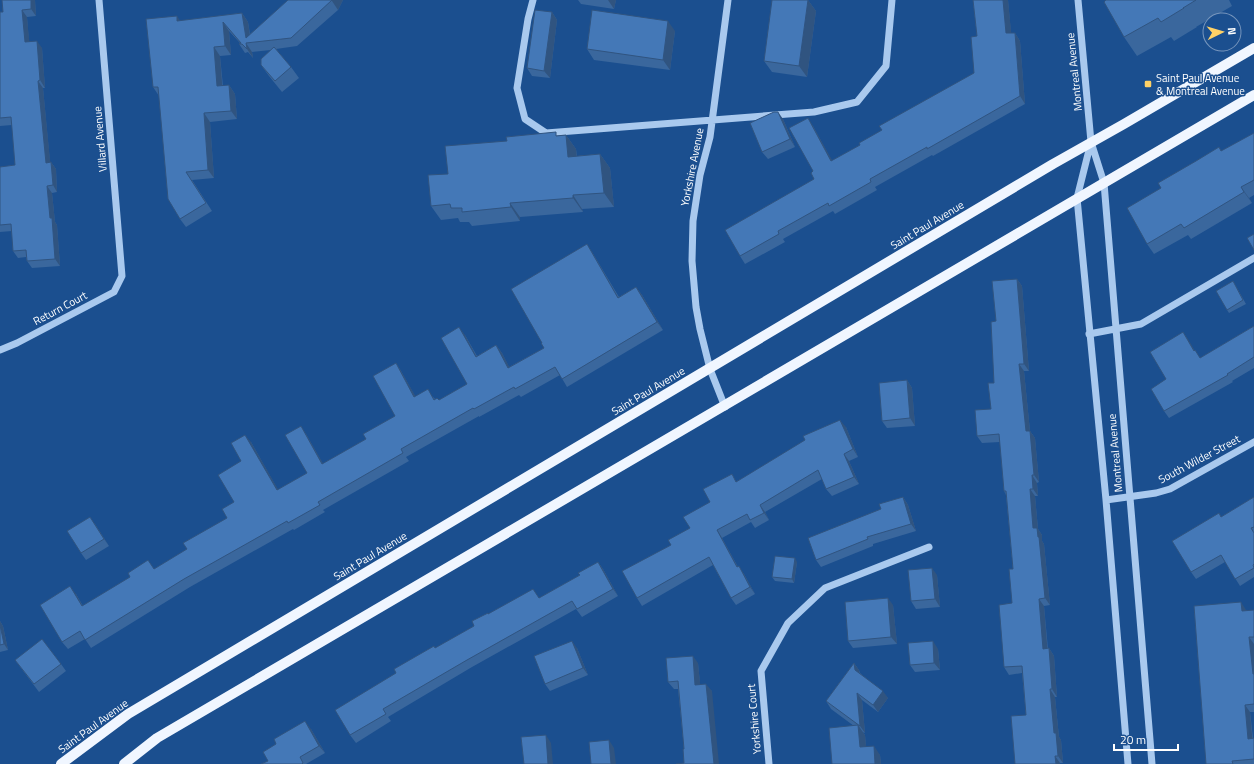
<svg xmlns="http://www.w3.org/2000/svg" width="1254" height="764" viewBox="0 0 1254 764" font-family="'Titillium Web',sans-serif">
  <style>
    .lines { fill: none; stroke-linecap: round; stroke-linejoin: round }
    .minor { stroke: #a9c9ee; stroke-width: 7 }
    .major { stroke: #f0f6ff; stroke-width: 10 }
    .wall { fill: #3a679d }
    .shaded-wall { fill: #305480 }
    .building { fill: #4478b7; stroke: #305480 }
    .poi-dot { fill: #ffd166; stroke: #1b4f8f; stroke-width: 1.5 }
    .labels { text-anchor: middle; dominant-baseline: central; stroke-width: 3; stroke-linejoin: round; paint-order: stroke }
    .street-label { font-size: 11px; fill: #fff; stroke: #1b4f8f }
    .poi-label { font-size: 11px; fill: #fff; stroke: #1b4f8f; text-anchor: start }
  </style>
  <rect width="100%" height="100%" fill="#1b4f8f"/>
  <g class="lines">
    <path class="minor" d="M533,0L528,19L517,88L525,119L546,133L814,112L857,102L886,66L892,0
      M1078,0L1091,142L1104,183L1152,764
      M1091,142L1077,198L1106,500L1128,764
      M1089,334L1141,324L1254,258
      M0,350L17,343L114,292L122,276L99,0
      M725,407L710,369L700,329L696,307L692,261L693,221L700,175L710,137L728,0
      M1106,500L1156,493L1170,489L1254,442
      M769,764L761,671L788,623L825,588L929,547"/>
    <path class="major" d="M61,764L128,714L1053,164L1124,124L1254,48
      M124,764L157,738L1254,95"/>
  </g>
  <path class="wall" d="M2,0H35L36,16L27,17L29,42L42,48L45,88H43L50,162H51L56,169L57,192L52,193L55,222L57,225L60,266L32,268L27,261L26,257L18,258L13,251L12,231L0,232V167L15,165L12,125L0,126V12H3Z
    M288,0H343L338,10L297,46L276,49L291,67L299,78L282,92L269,76L261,65L271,50L252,52L253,58L248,52L245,53L239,44L240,43L229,31L231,55L220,56L223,86L229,85L235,94L237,119L210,122L214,178L192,180L212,211L186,227L180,219L159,96L153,87L180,21L242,13L248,22L250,34Z
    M578,0H616L614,9L581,4Z
    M808,0L816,11L807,77L772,72L764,61Z
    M973,0H1008L1011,33H1015L1020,41L1025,104L933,156L932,155L875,187L877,190L835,214L833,211L783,239L785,242L745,264L740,256L814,179L813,126L832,161L860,145L882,130L974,73L977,36Z
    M1106,0H1230H1229L1232,6L1196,27H1197L1174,41L1171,37L1137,56L1124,37Z
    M552,12L557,20L550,78L532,76L527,68Z
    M675,31L670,70L594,60L587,49Z
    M783,119L795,147L768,159L762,152Z
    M1254,133V195L1249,198L1252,203L1191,239L1188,235L1154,254L1147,244L1161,188L1222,151Z
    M566,135L576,149L577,156L600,154L610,168L614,207L582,209L583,212L520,217V221L472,226L469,222H460L458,218L441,220L431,206L448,174L558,136Z
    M592,252L619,297L636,287L642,295L663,330L567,387L560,375L521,397L519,395L479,417V416L406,457L409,461L323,510L325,512L294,530L293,529L190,587L91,648L85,639L68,649L62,642L76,594L83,606L155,569L187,549L227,518L234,502L241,461L251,442L278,490L307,473L306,434L323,464L366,439L395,416L396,363L401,371L415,396L433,397L435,399L439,400L467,384L465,335L477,356L496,345L502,353L509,367L544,348L542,343Z
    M1017,279L1022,286L1029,371H1024L1030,431L1035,438L1039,482L1037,483L1038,496H1035L1038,529L1042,535V541L1044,544L1050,605L1044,606L1048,649L1049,648L1054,656L1057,697H1055L1059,737L1061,740L1063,763H1060V764L1026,715L1022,673L1009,675L1004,667L1012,603L1013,569L1006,495L1004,491L1000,442L982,443L977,436L991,409L994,383L996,321Z
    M1233,281L1246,304L1229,313L1227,310Z
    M1254,326V368L1232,381L1233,382L1169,418L1164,411L1166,379L1183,332L1194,350L1200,358Z
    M907,380L912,388L915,426L887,428L882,421Z
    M846,427L858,457L849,461L859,484L832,496L826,489L822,479L765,512L769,520L755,528L751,522L722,538L738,567L744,574L755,594L736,605L731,598L713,565L642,606L637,598L671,545L690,528L710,502L737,481Z
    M903,497L908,505L916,531L873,544V546L821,567L816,560L881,509Z
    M1254,497V577L1240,586L1225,562L1196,579L1191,572L1221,517Z
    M95,524L109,546L86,560L81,553Z
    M598,562L603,569L618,596L582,617L576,609L472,667L388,717L391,721L356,743L350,735L396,673L474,626L488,614L539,598L580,575Z
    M797,562L794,583L775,581L772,577Z
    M937,575L940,607L916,609L911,601Z
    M893,605L897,644L853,648L848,641Z
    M1246,610L1247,611L1254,610V712H1250L1253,738H1254V764H1206Z
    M0,621L3,626L8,650L0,652Z
    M577,648L588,675L550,691L545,684Z
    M938,649L940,670L915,672L910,665Z
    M15,660L61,664L66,671L39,692Z
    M698,663L700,684L712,691L684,763V749L678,689H674L668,682Z
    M854,663L859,670L860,673L888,698L878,712L862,700L865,733L863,732L865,735L866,747L880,755L881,764H832L854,726L831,709L826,701Z
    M311,729L325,753L306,764H261L268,761L276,744Z"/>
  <path class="shaded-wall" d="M31,0H35L36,16L31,9Z
    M332,0H343L338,10L332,1Z
    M608,0H616L614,9Z
    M808,0L816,11L807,77L799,66Z
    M1003,0H1008L1012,41L1006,33Z
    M22,10L27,17L30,49L25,42Z
    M552,12L557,20L550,78L544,71Z
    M242,13L248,22L251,43L246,38Z
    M177,16L183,25L177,21Z
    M668,21L675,31L670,70L663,60Z
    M223,22L229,31L231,55L225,46Z
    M1015,33L1020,41L1025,104L1020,96Z
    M37,41L42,48L45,88L40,80Z
    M246,43L252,52L253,58L247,49Z
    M214,47L220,56L223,95L217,86Z
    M38,81L43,88L51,170L46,163Z
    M229,85L235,94L237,119L231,111Z
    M778,112L783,119L795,147L790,139Z
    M204,113L210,122L214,178L208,170Z
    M808,118L813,126L837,169L831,161Z
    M566,135L576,149L578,171L568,157Z
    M600,154L610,168L614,207L604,193Z
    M51,162L56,169L57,192L53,185Z
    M47,186L52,193L55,222L57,225L60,266L55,259L50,218Z
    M1241,187L1249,198L1252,203L1244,192Z
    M573,195L582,209L583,212L573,198Z
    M510,203L520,217V221L511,207Z
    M587,244L592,252L623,306L618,298Z
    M1017,279L1022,286L1029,371L1024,364Z
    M636,287L642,295L663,330L657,322Z
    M459,327L465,335L481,365L476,357Z
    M1183,332L1188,339L1199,358L1194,351Z
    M496,345L502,353L514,376L508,368Z
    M396,363L401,371L420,404L414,397Z
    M1019,364L1024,371L1030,431L1035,438L1039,482L1034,475L1026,431Z
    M907,380L912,388L915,426L910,418Z
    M840,420L846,427L858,457L853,449Z
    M301,426L306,434L328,472L322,464Z
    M245,435L251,442L283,498L277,490Z
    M844,454L849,461L859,484L854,477Z
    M1032,475L1037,483L1038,496L1033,489Z
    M1030,489L1035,496L1038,529L1042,535V541L1044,544L1050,605L1045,598L1033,528Z
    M903,497L908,505L916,531L911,524Z
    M760,505L765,512L769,520L764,513Z
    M90,517L95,524L109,546L104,539Z
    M717,530L722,538L742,575L737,567Z
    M795,558L797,562L794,583L792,579Z
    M598,562L603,569L618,596L613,589Z
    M739,566L744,574L755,594L750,587Z
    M932,568L937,575L940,607L935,599Z
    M70,586L76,594L87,614L82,606Z
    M888,598L893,605L897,644L891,637Z
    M1039,599L1044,606L1048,656L1043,649Z
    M1241,602L1246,610L1247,619L1242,611Z
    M0,621L3,626L8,650L4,644L0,625Z
    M1249,637L1254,644V676L1253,674Z
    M572,641L577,648L588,675L583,668Z
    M933,641L938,649L940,670L934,663Z
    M1049,648L1054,656L1057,697L1052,689Z
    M693,656L698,663L701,692L695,685Z
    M854,663L859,670L860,677L855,670Z
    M706,684L712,691L719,764H714Z
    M1050,689L1055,697L1059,737L1061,740L1063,763L1058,756L1054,733Z
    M883,691L888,698L878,712L873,705Z
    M857,693L862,700L865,733L860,726Z
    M1245,705L1250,712L1253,746L1248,739Z
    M305,721L311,729L325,753L319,746Z
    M858,725L865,735L867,757L860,747Z
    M546,735L551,743L553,764H548Z
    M609,740L614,748L616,764H611Z
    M874,746L880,755L881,764H875Z
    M1055,756L1060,763V764H1056Z"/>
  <path class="building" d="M2,0H31V9L22,10L25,42L37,41L40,80L38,81L46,163L51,162L53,185L47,186L50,218H52L55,259L27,261L26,250L13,251L11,224L0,225V167L15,165L11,117L0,118V12H3Z
    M288,0H332L291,38L246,43L247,49L242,44H239L241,43L223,22L225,46L214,47L217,86L229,85L231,111L204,113L208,170L186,172L206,203L180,219L168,199L158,87H153L146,19L177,16V21L242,13L246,38Z
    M772,0H808L799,66L764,61Z
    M973,0H1003L1006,33H1015L1020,96L927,149V147L870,179L871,182L829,206L828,203L778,231L779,234L740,256L725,230L814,179L811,173L813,171L789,128L808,118L831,161L860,145L859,143L882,130L879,126L974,73L971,37L977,36Z
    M1106,0H1196L1183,8H1184L1161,22L1158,18L1124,37L1104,2Z
    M535,10L552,12L544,71L527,68Z
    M592,10L668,21L663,60L587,49Z
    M274,47L291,67L275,81L261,65V59Z
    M774,112H778L790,139L762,152L750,123Z
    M556,132V136L566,135L568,157L600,154L604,193L573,195V198L510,203L511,207L462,212V208H451L450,204L431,206L428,175L448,174L445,146L507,141L506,137Z
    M1254,133V180L1241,187L1244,192L1184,228L1181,224L1147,244L1127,208L1161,188L1158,183L1196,161L1219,147L1221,151Z
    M1254,234V250L1247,238Z
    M587,244L618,298L636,287L657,322L562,379L555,367L515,389L514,387L474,409L473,408L401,449L403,453L318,502L320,505L288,523L287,521L184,579L85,640L80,631L62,642L40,605L70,586L82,606L130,577L128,573L148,560L154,569L187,549L183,543L227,518L222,509L234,502L218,475L241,461L231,443L245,435L277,490L307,473L285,435L301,426L322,464L366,439L363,434L395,416L373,376L396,363L414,397L428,389L434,400L437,398L439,400L467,384L441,338L459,327L476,357L496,345L508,368L544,348L541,343H542L511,289Z
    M1017,279L1024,364H1019L1026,431H1030L1034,475H1032L1033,489H1030L1033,528H1037L1038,537H1039L1045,598L1039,599L1043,649L1049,648L1052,689H1050L1054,733H1056L1058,756H1055L1056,764H1015L1011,716L1026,715L1022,666L1004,667L999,605L1012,603L1009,569H1013L1006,491H1004L999,434L977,436L975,410L991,409L988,383H994L991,322L996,321L992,281Z
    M1233,281L1243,300L1227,310L1216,291Z
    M1254,326V357L1227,374L1228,375L1164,411L1151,389L1166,379L1150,352L1183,332L1194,351L1195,350L1200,358Z
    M907,380L910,418L882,421L879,383Z
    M840,420L853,449L844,454L854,477L826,489L818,470L760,505L764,513L750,520L747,514L717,530L737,567L739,566L750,587L731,598L709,557L637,598L622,571L671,545L668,540L690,528L683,517L710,502L703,489L732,474L736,482L805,440L803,436Z
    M903,497L911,524L867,537L868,539L816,560L808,538L881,509L879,504Z
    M1254,497V527L1251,528L1254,533V564L1253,565L1254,568L1235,579L1221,555L1191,572L1172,541L1219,513L1221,517Z
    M90,517L104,539L81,553L67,531Z
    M775,556L795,558L792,579L772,577Z
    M598,562L613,589L577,609L572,601L467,660L383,709L386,714L350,735L335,710L396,673L394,669L434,646L435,648L474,626L472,621L488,613V614L533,589L539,598L580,575L578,573Z
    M932,568L935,599L911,601L908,570Z
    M888,598L891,637L848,641L845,602Z
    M1241,602L1242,611L1254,610V637H1249L1253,674H1254V704L1245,705L1248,739L1254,738V759L1232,761L1233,764H1206L1194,606Z
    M0,625L4,644L0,645Z
    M42,639L61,664L34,684L15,660Z
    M572,641L583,668L545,684L534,656Z
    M933,641L934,663L910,665L908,643Z
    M693,656L695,685L706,684L714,764H676L684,763L683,749H684L678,681L668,682L666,658Z
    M854,663L855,670L883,691L873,705L857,693L860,726L826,701Z
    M305,721L319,746L300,757L303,763L302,764H261L268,761L263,752L276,744L274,739Z
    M858,725L860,747L874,746L875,764H832L829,728Z
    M546,735L548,764H524L521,737Z
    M609,740L611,764H591L589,742Z"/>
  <rect class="poi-dot" x="1144" y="80" width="8" height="8" rx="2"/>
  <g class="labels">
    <g class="street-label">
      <text transform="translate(1074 72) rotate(-96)">Montreal Avenue</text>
      <text transform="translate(100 139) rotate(-95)">Villard Avenue</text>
      <text transform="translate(692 167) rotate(-79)">Yorkshire Avenue</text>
      <text transform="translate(927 225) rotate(-31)">Saint Paul Avenue</text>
      <text transform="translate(60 308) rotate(-28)">Return Court</text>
      <text transform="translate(648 391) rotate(-31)">Saint Paul Avenue</text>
      <text transform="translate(1115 453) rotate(-95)">Montreal Avenue</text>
      <text transform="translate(1199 459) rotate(-28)">South Wilder Street</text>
      <text transform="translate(370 556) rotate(-31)">Saint Paul Avenue</text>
      <text transform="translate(754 719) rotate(-95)">Yorkshire Court</text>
      <text transform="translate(93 726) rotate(-36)">Saint Paul Avenue</text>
    </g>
    <g class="poi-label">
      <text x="1156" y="78">Saint Paul Avenue<tspan x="1156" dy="13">&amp; Montreal Avenue</tspan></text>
    </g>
  </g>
  <g transform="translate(1222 32) rotate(85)"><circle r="19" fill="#1b4f8f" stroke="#7695bc"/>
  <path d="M0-3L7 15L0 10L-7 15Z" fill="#ffd166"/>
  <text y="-6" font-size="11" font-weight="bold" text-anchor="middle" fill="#ffffff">N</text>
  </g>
  <path d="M1114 744v6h64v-6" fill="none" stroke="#ffffff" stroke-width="2"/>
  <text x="1120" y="744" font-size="12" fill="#ffffff" stroke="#1b4f8f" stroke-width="3" paint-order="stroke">20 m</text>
</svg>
